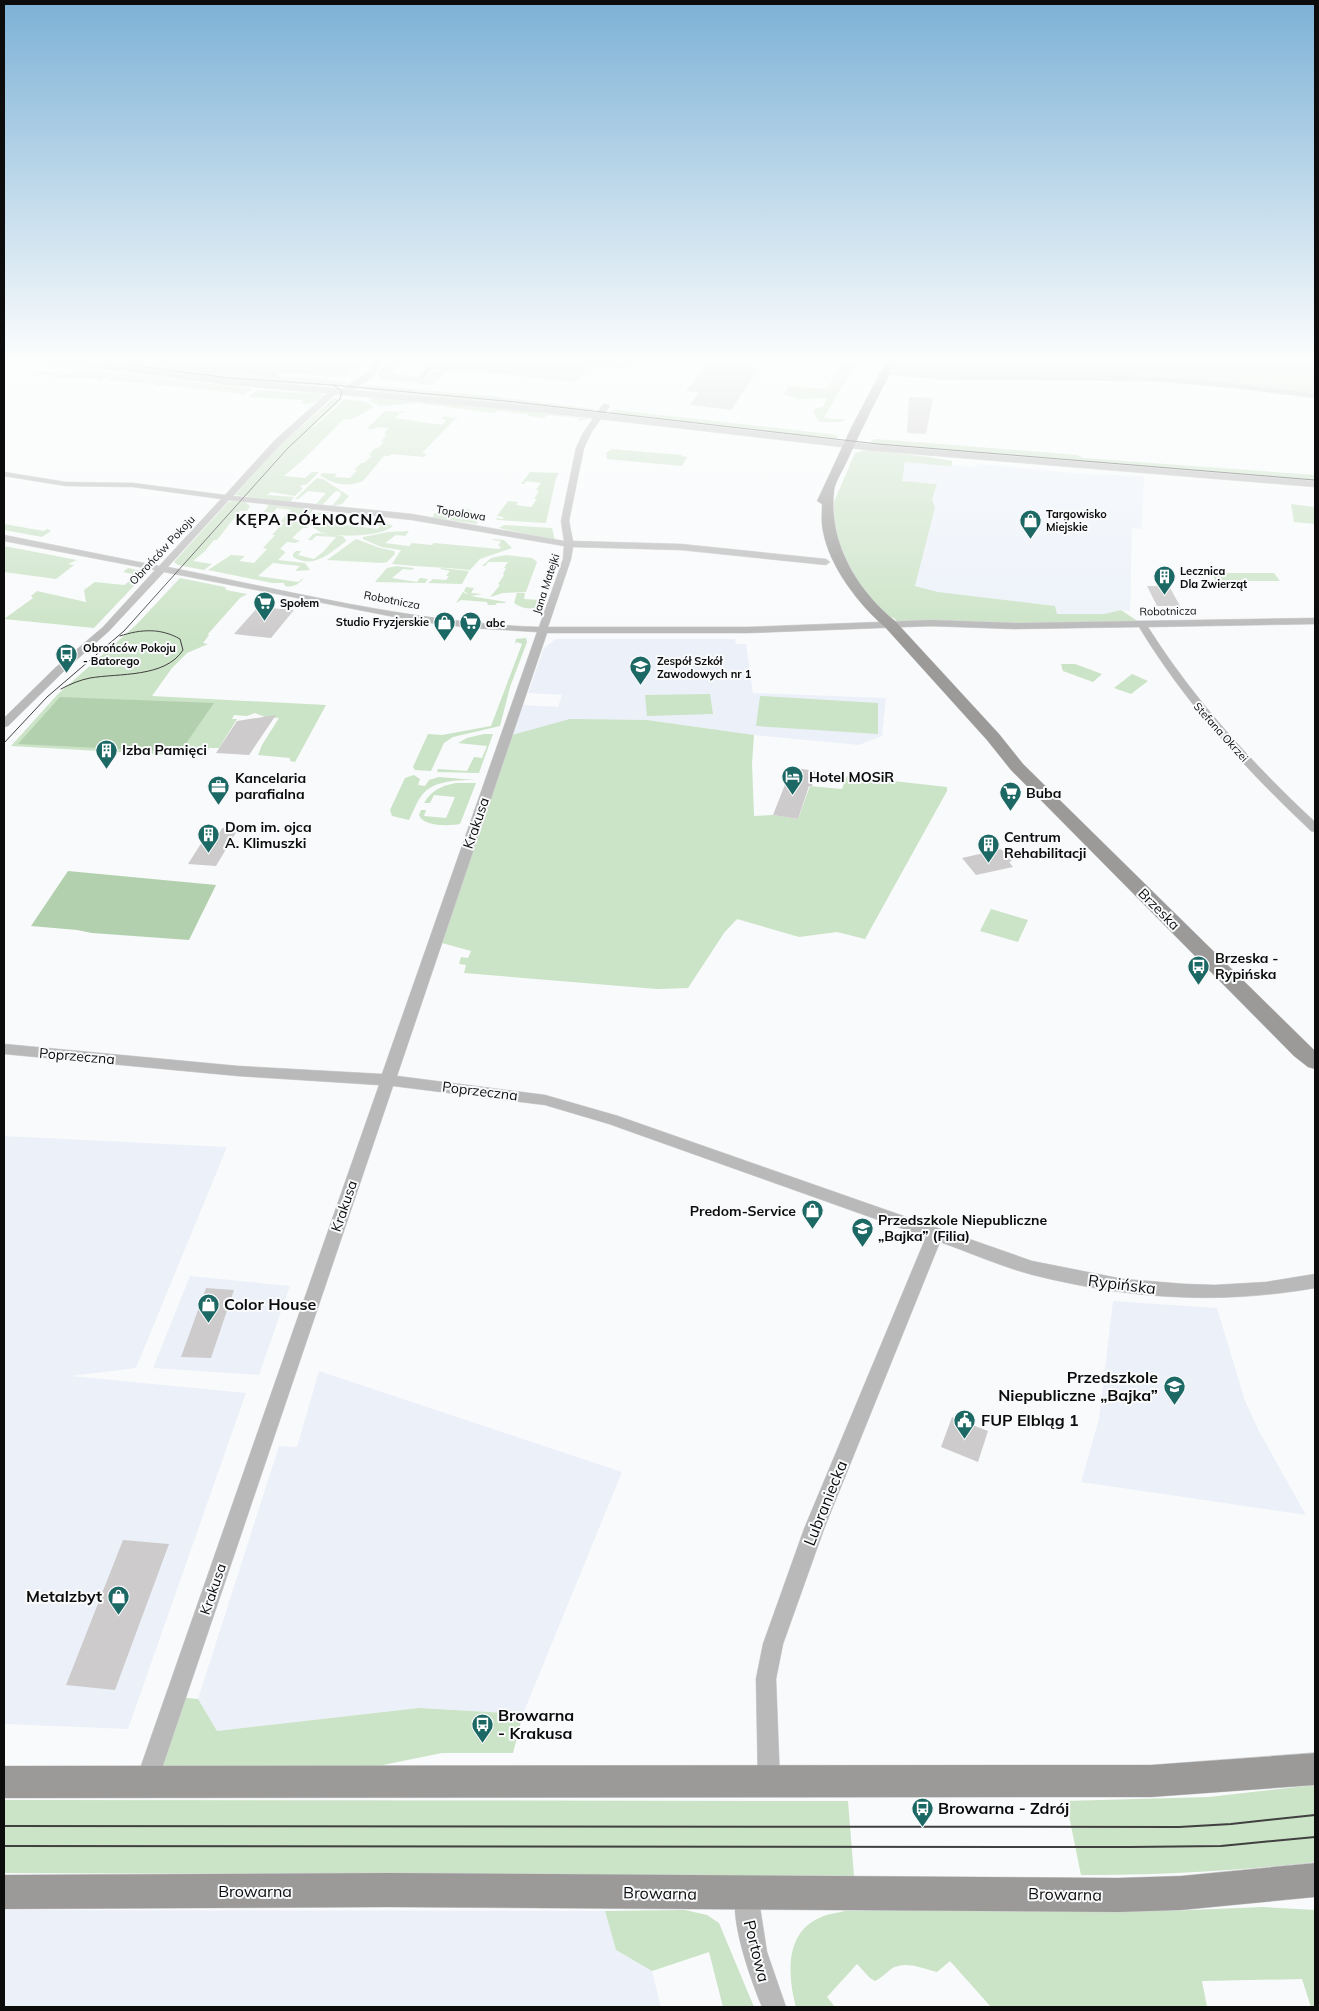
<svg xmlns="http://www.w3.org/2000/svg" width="1319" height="2011" viewBox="0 0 1319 2011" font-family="Mulish,sans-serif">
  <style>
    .built { fill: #ecf1f9 }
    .green { fill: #cbe3c6 }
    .forest { fill: #b3d0ae }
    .building { fill: #cdcbcb }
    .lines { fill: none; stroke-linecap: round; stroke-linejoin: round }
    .minor-casing { stroke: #d3d4d5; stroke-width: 1 }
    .tertiary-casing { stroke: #d3d4d5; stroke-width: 1 }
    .secondary-casing { stroke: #d3d4d5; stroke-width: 1 }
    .minor { fill: #bab9b9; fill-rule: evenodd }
    .tertiary { fill: #bab9b9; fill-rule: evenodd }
    .secondary { fill: #9b9a99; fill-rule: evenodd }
    .tram-far1 { stroke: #404040; stroke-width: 1 }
    .tram { stroke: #404040; stroke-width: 2 }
    .labels { text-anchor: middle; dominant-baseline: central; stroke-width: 4; stroke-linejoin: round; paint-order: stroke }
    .far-street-label { font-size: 11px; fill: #0c0c0c; stroke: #f9fafb }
    .far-poi-label { font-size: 11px; font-weight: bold; fill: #0c0c0c; stroke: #f9fafb; text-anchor: start }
    .poi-label { font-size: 14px; font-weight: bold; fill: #0c0c0c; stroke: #f9fafb; text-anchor: start }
    .street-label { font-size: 14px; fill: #0c0c0c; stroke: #f9fafb }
    .far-district-label { font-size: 16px; font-weight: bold; letter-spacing: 1px; fill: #0c0c0c; stroke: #f9fafb }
    .near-street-label { font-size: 16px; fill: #0c0c0c; stroke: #f9fafb }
    .near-poi-label { font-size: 16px; font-weight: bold; fill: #0c0c0c; stroke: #f9fafb; text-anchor: start }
  </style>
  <rect width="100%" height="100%" fill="#f9fafb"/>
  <path class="built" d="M905,462L976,467L977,464L1085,474L1144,476L1142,529L1132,528L1130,611L1121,610L1104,614H1057L1055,606L938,592L915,586L935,509L932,499L936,484L902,481Z
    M556,639H735L736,644H746L753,693L886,698L882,736L859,745L754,735L647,720L512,735L523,705L558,707L562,695L528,693L544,648Z
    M4,1136L227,1147L136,1368L71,1376L246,1393L128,1729L4,1724Z
    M190,1276L290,1286L259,1375L153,1368Z
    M1113,1301L1217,1308L1245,1401L1259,1431L1306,1515L1081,1482L1099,1419Z
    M319,1371L622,1472L523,1714L419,1708L217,1731L198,1699L279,1446L297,1447Z
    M4,1910L605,1911L616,1950L652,1971L661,2007H4Z"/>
  <path class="green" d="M74,360H140L211,370L341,381L347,384L343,386L336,387L206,378Z
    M179,360H247L361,365L348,375L335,377L246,370L176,362Z
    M388,360H402L393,374L426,378L433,372H438L441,369L432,368L440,360H632L625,369L591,365L575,382L449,369L432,385L379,379L377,375Z
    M854,360H858L824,417L831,419H845L842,422H819L813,412L816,408L823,407L827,398L799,399L784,394L788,386L827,389L843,361L853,362Z
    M898,360H1315V396L1254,387L1161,379L891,374Z
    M22,361L114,373L99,382L97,381L98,379C82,378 67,379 51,377L53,375L39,374L35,376L34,374C48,366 64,379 78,370L19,363Z
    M120,373L252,389L242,396L240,395L241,394L201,389L191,390L193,388L165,385L155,387L158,385L111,380L105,382Z
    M365,385L490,396L595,409L589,413L379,392L362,389Z
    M258,390L322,394L323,395C316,404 310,404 300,403L303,400L248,397Z
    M376,396L498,407L590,419L578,421L579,418L547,415L544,418L530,416H528V414L497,411L494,413L417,403L380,406L369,400Z
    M334,398L342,399L312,427H314L345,399L366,402L374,407L352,419H344L305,458L284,476L305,478L312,472H319L306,485H302L300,487L303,488L295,496L271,492L267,495L294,497L290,502L235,495L279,446Z
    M616,410L830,434L838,436L835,440L608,414L611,411Z
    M385,411L408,412L400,413L395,418L442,425L447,420L441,419L444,416L459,419L454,420L422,453L427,454L424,457L392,454L389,456H384L363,481C348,487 333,485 320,475L323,473L337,474L334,477L350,478L357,470H354L361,463H364L372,456L369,455L375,448H378L384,442L381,441L387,435L384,434L389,428L377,427L374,429H367Z
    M877,439L1077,455L1083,458L1315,475V482L884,447L870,444L872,440Z
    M612,449L682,455L681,456L687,457L682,466L607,459L606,453Z
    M866,450L929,457L952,461V465L948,466L905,462L902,481L937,484L932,499L935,508L915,586L938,592L1055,606L1057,614H1104L1121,610L1142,624L901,627L894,618L887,616L870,602L840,550L833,515L834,502L855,453Z
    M530,472L559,473L556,478L546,523L497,520L496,518L502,519L504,517L497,516L508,501L518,502L516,505L531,507L537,499H534L539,491L536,490L541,483L526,481L524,484H521Z
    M317,478L323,479L349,496L342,504L332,506L341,495L340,492L336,491L322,505L316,504L326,493L308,491L298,499H295Z
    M233,501H244L250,506L247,511H240L235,516H243L235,517L217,540H214L204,552L193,561L212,564L204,570L178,565L174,562L228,502Z
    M269,504L312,508L313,510L305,520L308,528H303L292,538L300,541L295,543L287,542L280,549L284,551L285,553L278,560L305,563L310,570L295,571L300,566L273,563L258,576L298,582L305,577C298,584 295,588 285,586L284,583H272L208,570L231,555L245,556L239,561L254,563L267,549L263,548L275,535H272L284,522H280L291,510L277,508L273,513L264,512Z
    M1291,504L1315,507V524L1294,522Z
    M467,509L471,510L478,524L433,518L434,513L461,516Z
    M325,512L333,513H323L312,521L378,529L380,526L378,525L382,521L373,519L375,518L393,526C382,537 335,538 320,532C317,531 313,526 308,524V520L317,513Z
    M4,524L44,531L47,529L51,531L42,537L4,530Z
    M504,525L552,528L555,540L499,528Z
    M409,531L405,536L396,535L385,543L409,546L412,543L432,545L434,543L499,549L501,546H498L501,541L492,540L493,539L504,540L512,548L480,559L470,570C444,567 418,567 392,564L401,550L381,547L363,539V537L388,532Z
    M318,533L343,536L346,541C329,554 314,569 293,557V554L296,551H301L298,555L314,559L324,551L336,537L316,536L312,540H308L313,534Z
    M356,539L380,548L394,551L395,554L387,562L383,563L327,560Z
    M4,546L77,560L68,564L74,565L56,579L4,572Z
    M506,555L532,558L537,562L526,592L503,593L490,597L500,585L498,584L504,575L503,574L506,568H504L508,562H488L485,566H482L491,558Z
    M396,566L414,568L412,570L403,569L392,578L417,582L420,578L428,579L425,583L375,582L387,568Z
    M128,568L147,572L94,628L4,619L33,598L31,596L37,591L86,602L84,590L95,582L124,585L138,575L123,572Z
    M441,568L469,571L462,584L428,583L433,579L446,580L449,576H446L450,571L440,569Z
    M1211,573H1274L1280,581H1216Z
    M180,578L225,587L226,590L247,594L240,598L208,634L209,635L203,643L208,644L187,653L172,668L152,696L326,705L295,762L290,761V758L258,755L262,745L279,718L265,717L255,713L247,716L234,715L232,719H237L219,748H209L207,752L188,756L11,746L57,695L136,625Z
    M466,587L474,588L471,593L482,594L471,596L506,602L505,603H497L495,605H488L487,602L461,600L456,603L463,592L469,595L464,591Z
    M517,593H525L524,599L540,600L542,603L541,606C531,610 522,609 514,603Z
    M526,638L527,642L510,687L500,726L453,737L444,743L431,771L415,770L413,767L428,734L442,735L491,726L522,644L517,642L515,644L516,639Z
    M1061,664H1075L1102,674L1093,682L1063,671Z
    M1132,674L1148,681L1131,694L1114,688Z
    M710,694L713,714L647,716L645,695Z
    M760,696L878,703V734L756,726Z
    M570,719L647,720L754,735L752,763L754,816L773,815L798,819L810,786L842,789L847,776L947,787V791L865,939L837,932L799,937L737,919L724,933L688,988L657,989L464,973L466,965L459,964L461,957L468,958L471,951L442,943L512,735Z
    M484,734H493L479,773L437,772L438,769L467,771L474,757L482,758L487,746L458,743L467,738Z
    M414,775L420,779L418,785L425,786L429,780L439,777L475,780C458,780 434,780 422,795C417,801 413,812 409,820L392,816L390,810L405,778Z
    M456,783H476L460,824C450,826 423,827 419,815L421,810H426L424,816L446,818L455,797L434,795L430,803H424C432,790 441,786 456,783Z
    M991,909L1028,920L1018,942L980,931Z
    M176,1697L198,1699L217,1731L419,1708L523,1714L513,1753H442L373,1767H151Z
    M1315,1785V1862C1237,1871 1159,1875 1081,1875L1066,1801L1209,1797Z
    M4,1800L848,1801L854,1876L4,1873Z
    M1263,1907L1315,1910V2007H1311L1302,1979L1202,1981L1207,2007H991L950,1961L937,1972C923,1969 906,1960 891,1969C886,1973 881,1978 875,1981L870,1978L857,1964L827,1997L835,2007H796C788,1977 784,1934 819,1918C827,1914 836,1913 845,1911H1166Z
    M685,1910L707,1915L719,1923L754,2007H723L709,1952L652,1971L616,1950L605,1911Z"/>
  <path class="forest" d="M60,697L214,703L180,752L18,744Z
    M68,871L216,885L189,940L92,933L77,930L31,926Z"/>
  <path class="building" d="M708,362L760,367L731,410L690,405L699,392L686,391Z
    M909,397L933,398L926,434L907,433Z
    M1147,586H1169L1180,606H1157Z
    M258,607L294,610L271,638L234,634Z
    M276,715L249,755L216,753L237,721Z
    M787,767L817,771L812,786H809L798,819L773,815L786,782H782Z
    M222,828L238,829L216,866L188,864L209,831L220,832Z
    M1001,849L1012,861L1009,862L1013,867L976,875L962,858Z
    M206,1288L234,1290L211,1358L181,1357Z
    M952,1417L988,1431L978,1462L941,1447Z
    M123,1540L169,1544L115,1690L66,1685Z"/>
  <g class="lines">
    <defs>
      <path id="minor" d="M436,360H443L423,378H419V376Z
        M885,371C966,377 1046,373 1127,376C1190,378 1253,385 1315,394V398L1235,388L1155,381L939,379L883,374V372Z
        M333,388L340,390L280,445L233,496L412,514L564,541L561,521L576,448L583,433L603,404H606L610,406L591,433L584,448L569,521L573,541L681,544L826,559L830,562L826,565L681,550L573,547L571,559L548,627H748L931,620L1020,623L1315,618V624L1148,627C1194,700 1252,763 1315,822V832L1311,831C1245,769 1186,704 1139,627L1014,629L931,626L748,633H547L397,1076L545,1095L618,1116L1032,1261L1123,1279L1185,1284L1215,1285L1266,1282L1315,1274V1288C1218,1305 1129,1299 1033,1275C1002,1267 971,1253 940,1242L824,1529L783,1644L776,1679L780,1783L777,1791L769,1794L761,1791L758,1783L756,1679L763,1644L804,1529L926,1237L609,1124L545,1105L393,1086L157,1783L154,1791L146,1794L138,1791L135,1783L379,1085L238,1076L4,1054V1044L238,1066L382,1074L537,632L472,628L415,621L164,572L109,631L63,672L8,726L4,727V718L55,668L103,627L155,570L4,541V535L159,566L221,499L133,487L66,486L4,476V472L66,482L133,483L225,495L274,441ZM229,500L412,520L564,546L563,559L539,627C415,623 289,591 168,567Z
        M746,1882L754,1886L758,1894L767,1952L786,2007H762C751,1980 726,1913 738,1886Z"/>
      <path id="tertiary" d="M53,360H77L229,379L343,389L367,372L374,360H382L374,376L353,390L538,406L876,445L1315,481V487L876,451L538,412L229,385L57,363Z
        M150,360H176L274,371L278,374L274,377L154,363Z"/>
      <path id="secondary" d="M887,360H897C879,394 862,428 846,463C842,472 835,482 834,491C828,542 857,590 895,621L999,734L1023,764L1315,1051V1069L1308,1067L1294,1056L1011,770L987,740L885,627C859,605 829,566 823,531C821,523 822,513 822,504L817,501L852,426Z
        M1315,1753V1785L1151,1797L4,1798V1766L1151,1765Z
        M1315,1863V1897L1181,1910L1118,1912L388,1907L4,1909V1875L388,1873L1118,1878L1181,1876Z"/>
    </defs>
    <use href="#minor" class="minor-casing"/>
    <use href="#tertiary" class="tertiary-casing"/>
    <use href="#secondary" class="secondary-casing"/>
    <use href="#minor" class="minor"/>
    <use href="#tertiary" class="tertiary"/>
    <use href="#secondary" class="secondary"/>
    <path class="tram-far1" d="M91,360L229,378L333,385L515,402L878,444L1315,480
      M61,689C70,684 80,680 90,678C119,673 165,678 183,650L180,639C161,628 141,629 120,636
      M4,743L47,697L124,631L287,449L340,399L342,391L333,385"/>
    <path class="tram" d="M4,1826L1179,1827L1231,1824L1315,1815
      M4,1846L1131,1847L1221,1846L1315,1837"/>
  </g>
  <linearGradient id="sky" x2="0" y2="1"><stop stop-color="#7cb1d6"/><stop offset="0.56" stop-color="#fcfdfd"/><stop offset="1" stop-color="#fcfdfd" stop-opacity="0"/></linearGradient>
  <rect width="1319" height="642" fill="url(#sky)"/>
  <defs>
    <symbol id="shop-pin" viewBox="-11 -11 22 30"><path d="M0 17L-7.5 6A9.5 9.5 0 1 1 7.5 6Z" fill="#1c6864" stroke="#f9fafb"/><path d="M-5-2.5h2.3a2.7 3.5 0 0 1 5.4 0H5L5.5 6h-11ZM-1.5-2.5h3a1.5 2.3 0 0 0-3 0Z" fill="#fff"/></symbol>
    <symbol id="building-pin" viewBox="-11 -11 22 30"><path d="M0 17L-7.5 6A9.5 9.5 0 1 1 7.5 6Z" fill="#1c6864" stroke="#f9fafb"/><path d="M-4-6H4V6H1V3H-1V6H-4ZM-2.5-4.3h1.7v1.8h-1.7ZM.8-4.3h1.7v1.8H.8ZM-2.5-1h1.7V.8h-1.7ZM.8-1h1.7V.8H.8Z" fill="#fff"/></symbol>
    <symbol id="supermarket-pin" viewBox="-11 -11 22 30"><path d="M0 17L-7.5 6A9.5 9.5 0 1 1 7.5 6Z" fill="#1c6864" stroke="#f9fafb"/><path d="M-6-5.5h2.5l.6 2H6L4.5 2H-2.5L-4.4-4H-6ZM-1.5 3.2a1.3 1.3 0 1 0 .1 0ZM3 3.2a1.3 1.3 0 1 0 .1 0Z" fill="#fff"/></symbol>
    <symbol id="bus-pin" viewBox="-11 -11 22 30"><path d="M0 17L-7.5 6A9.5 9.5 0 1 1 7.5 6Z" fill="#1c6864" stroke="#f9fafb"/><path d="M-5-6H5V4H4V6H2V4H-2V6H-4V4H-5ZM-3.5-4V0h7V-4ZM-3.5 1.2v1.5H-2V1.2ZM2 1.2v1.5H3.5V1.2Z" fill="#fff"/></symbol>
    <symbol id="school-pin" viewBox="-11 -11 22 30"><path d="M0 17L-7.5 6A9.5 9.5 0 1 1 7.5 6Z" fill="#1c6864" stroke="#f9fafb"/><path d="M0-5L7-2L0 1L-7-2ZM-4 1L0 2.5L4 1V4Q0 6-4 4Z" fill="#fff"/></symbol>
    <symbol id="hotel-pin" viewBox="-11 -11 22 30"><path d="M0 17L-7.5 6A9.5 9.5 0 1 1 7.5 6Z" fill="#1c6864" stroke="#f9fafb"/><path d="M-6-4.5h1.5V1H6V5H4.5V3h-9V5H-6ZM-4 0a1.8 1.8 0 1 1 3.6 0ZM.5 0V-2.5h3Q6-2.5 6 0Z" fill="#fff"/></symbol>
    <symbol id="office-pin" viewBox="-11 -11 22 30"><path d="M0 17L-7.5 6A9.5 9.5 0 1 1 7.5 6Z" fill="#1c6864" stroke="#f9fafb"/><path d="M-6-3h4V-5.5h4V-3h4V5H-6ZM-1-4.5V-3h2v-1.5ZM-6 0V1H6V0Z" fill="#fff"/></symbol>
    <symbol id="civic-pin" viewBox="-11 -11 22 30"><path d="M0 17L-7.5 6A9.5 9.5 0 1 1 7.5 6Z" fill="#1c6864" stroke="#f9fafb"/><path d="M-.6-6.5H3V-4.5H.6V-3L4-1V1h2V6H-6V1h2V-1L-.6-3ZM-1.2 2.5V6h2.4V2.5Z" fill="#fff"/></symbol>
  </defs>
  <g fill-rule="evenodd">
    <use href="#shop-pin" x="1018" y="508" width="25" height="34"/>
    <use href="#building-pin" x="1152" y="564" width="25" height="34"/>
    <use href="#supermarket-pin" x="252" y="590" width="25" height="34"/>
    <use href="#shop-pin" x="432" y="610" width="25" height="34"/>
    <use href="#supermarket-pin" x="458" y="610" width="25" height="34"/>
    <use href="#bus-pin" x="54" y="642" width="25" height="34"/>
    <use href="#school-pin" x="628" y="654" width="25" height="34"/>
    <use href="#building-pin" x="94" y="738" width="25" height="34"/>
    <use href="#hotel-pin" x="780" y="764" width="25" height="34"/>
    <use href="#office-pin" x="206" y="774" width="25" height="34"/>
    <use href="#supermarket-pin" x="998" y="780" width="25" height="34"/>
    <use href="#building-pin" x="196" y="822" width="25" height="34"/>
    <use href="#building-pin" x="976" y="832" width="25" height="34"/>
    <use href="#bus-pin" x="1186" y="954" width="25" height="34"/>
    <use href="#shop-pin" x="800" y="1198" width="25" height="34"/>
    <use href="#school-pin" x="850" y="1216" width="25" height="34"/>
    <use href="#shop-pin" x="196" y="1292" width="25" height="34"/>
    <use href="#school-pin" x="1162" y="1374" width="25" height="34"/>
    <use href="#civic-pin" x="952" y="1408" width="25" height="34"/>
    <use href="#shop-pin" x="106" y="1584" width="25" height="34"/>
    <use href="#bus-pin" x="470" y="1712" width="25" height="34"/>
    <use href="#bus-pin" x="910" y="1796" width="25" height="34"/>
  </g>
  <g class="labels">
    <g class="far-street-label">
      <text transform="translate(461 513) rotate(9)">Topolowa</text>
      <text transform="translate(162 550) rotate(-47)">Obrońców Pokoju</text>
      <text transform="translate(546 584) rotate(-72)">Jana Matejki</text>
      <text transform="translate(392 600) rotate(11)">Robotnicza</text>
      <text transform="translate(1168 611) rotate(-1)">Robotnicza</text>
      <text transform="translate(1221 732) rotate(48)">Stefana Okrzei</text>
    </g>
    <g class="far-poi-label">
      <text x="1046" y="514">Targowisko<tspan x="1046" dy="13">Miejskie</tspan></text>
      <text x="1180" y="571">Lecznica<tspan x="1180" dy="13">Dla Zwierząt</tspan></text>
      <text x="280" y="603">Społem</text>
      <text x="429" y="622" text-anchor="end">Studio Fryzjerskie</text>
      <text x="486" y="623">abc</text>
      <text x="83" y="648">Obrońców Pokoju<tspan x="83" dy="13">- Batorego</tspan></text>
      <text x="657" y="661">Zespół Szkół<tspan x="657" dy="13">Zawodowych nr 1</tspan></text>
    </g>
    <g class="poi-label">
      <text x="122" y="750">Izba Pamięci</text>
      <text x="809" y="777">Hotel MOSiR</text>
      <text x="235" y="778">Kancelaria<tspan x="235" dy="16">parafialna</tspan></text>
      <text x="1026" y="793">Buba</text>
      <text x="225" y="827">Dom im. ojca<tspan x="225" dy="16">A. Klimuszki</tspan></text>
      <text x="1004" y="837">Centrum<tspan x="1004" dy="16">Rehabilitacji</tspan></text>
      <text x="1215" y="958">Brzeska -<tspan x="1215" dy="16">Rypińska</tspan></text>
      <text x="796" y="1211" text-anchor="end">Predom-Service</text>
      <text x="878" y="1220">Przedszkole Niepubliczne<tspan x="878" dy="16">„Bajka” (Filia)</tspan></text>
    </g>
    <g class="street-label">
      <text transform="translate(476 823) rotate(-71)">Krakusa</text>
      <text transform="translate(1159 909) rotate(45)">Brzeska</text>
      <text transform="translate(77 1056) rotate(5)">Poprzeczna</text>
      <text transform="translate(480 1091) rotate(7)">Poprzeczna</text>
      <text transform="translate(344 1206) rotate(-71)">Krakusa</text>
      <text transform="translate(213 1589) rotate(-71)">Krakusa</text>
    </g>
    <g class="far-district-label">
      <text x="311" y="519">KĘPA PÓŁNOCNA</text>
    </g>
    <g class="near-street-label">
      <text transform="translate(1122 1284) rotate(7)">Rypińska</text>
      <text transform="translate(825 1503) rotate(-68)">Lubraniecka</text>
      <text x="255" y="1891">Browarna</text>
      <text transform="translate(660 1893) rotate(1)">Browarna</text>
      <text transform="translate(1065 1894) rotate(1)">Browarna</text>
      <text transform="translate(757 1951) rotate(76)">Portowa</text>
    </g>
    <g class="near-poi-label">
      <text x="224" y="1304">Color House</text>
      <text x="1158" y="1377" text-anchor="end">Przedszkole<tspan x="1158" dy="18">Niepubliczne „Bajka”</tspan></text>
      <text x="981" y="1420">FUP Elbląg 1</text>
      <text x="102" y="1596" text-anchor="end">Metalzbyt</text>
      <text x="498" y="1715">Browarna<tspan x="498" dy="18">- Krakusa</tspan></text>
      <text x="938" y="1808">Browarna - Zdrój</text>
    </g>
  </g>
  <rect width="1319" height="2011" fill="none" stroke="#0c0c0c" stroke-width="10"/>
</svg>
